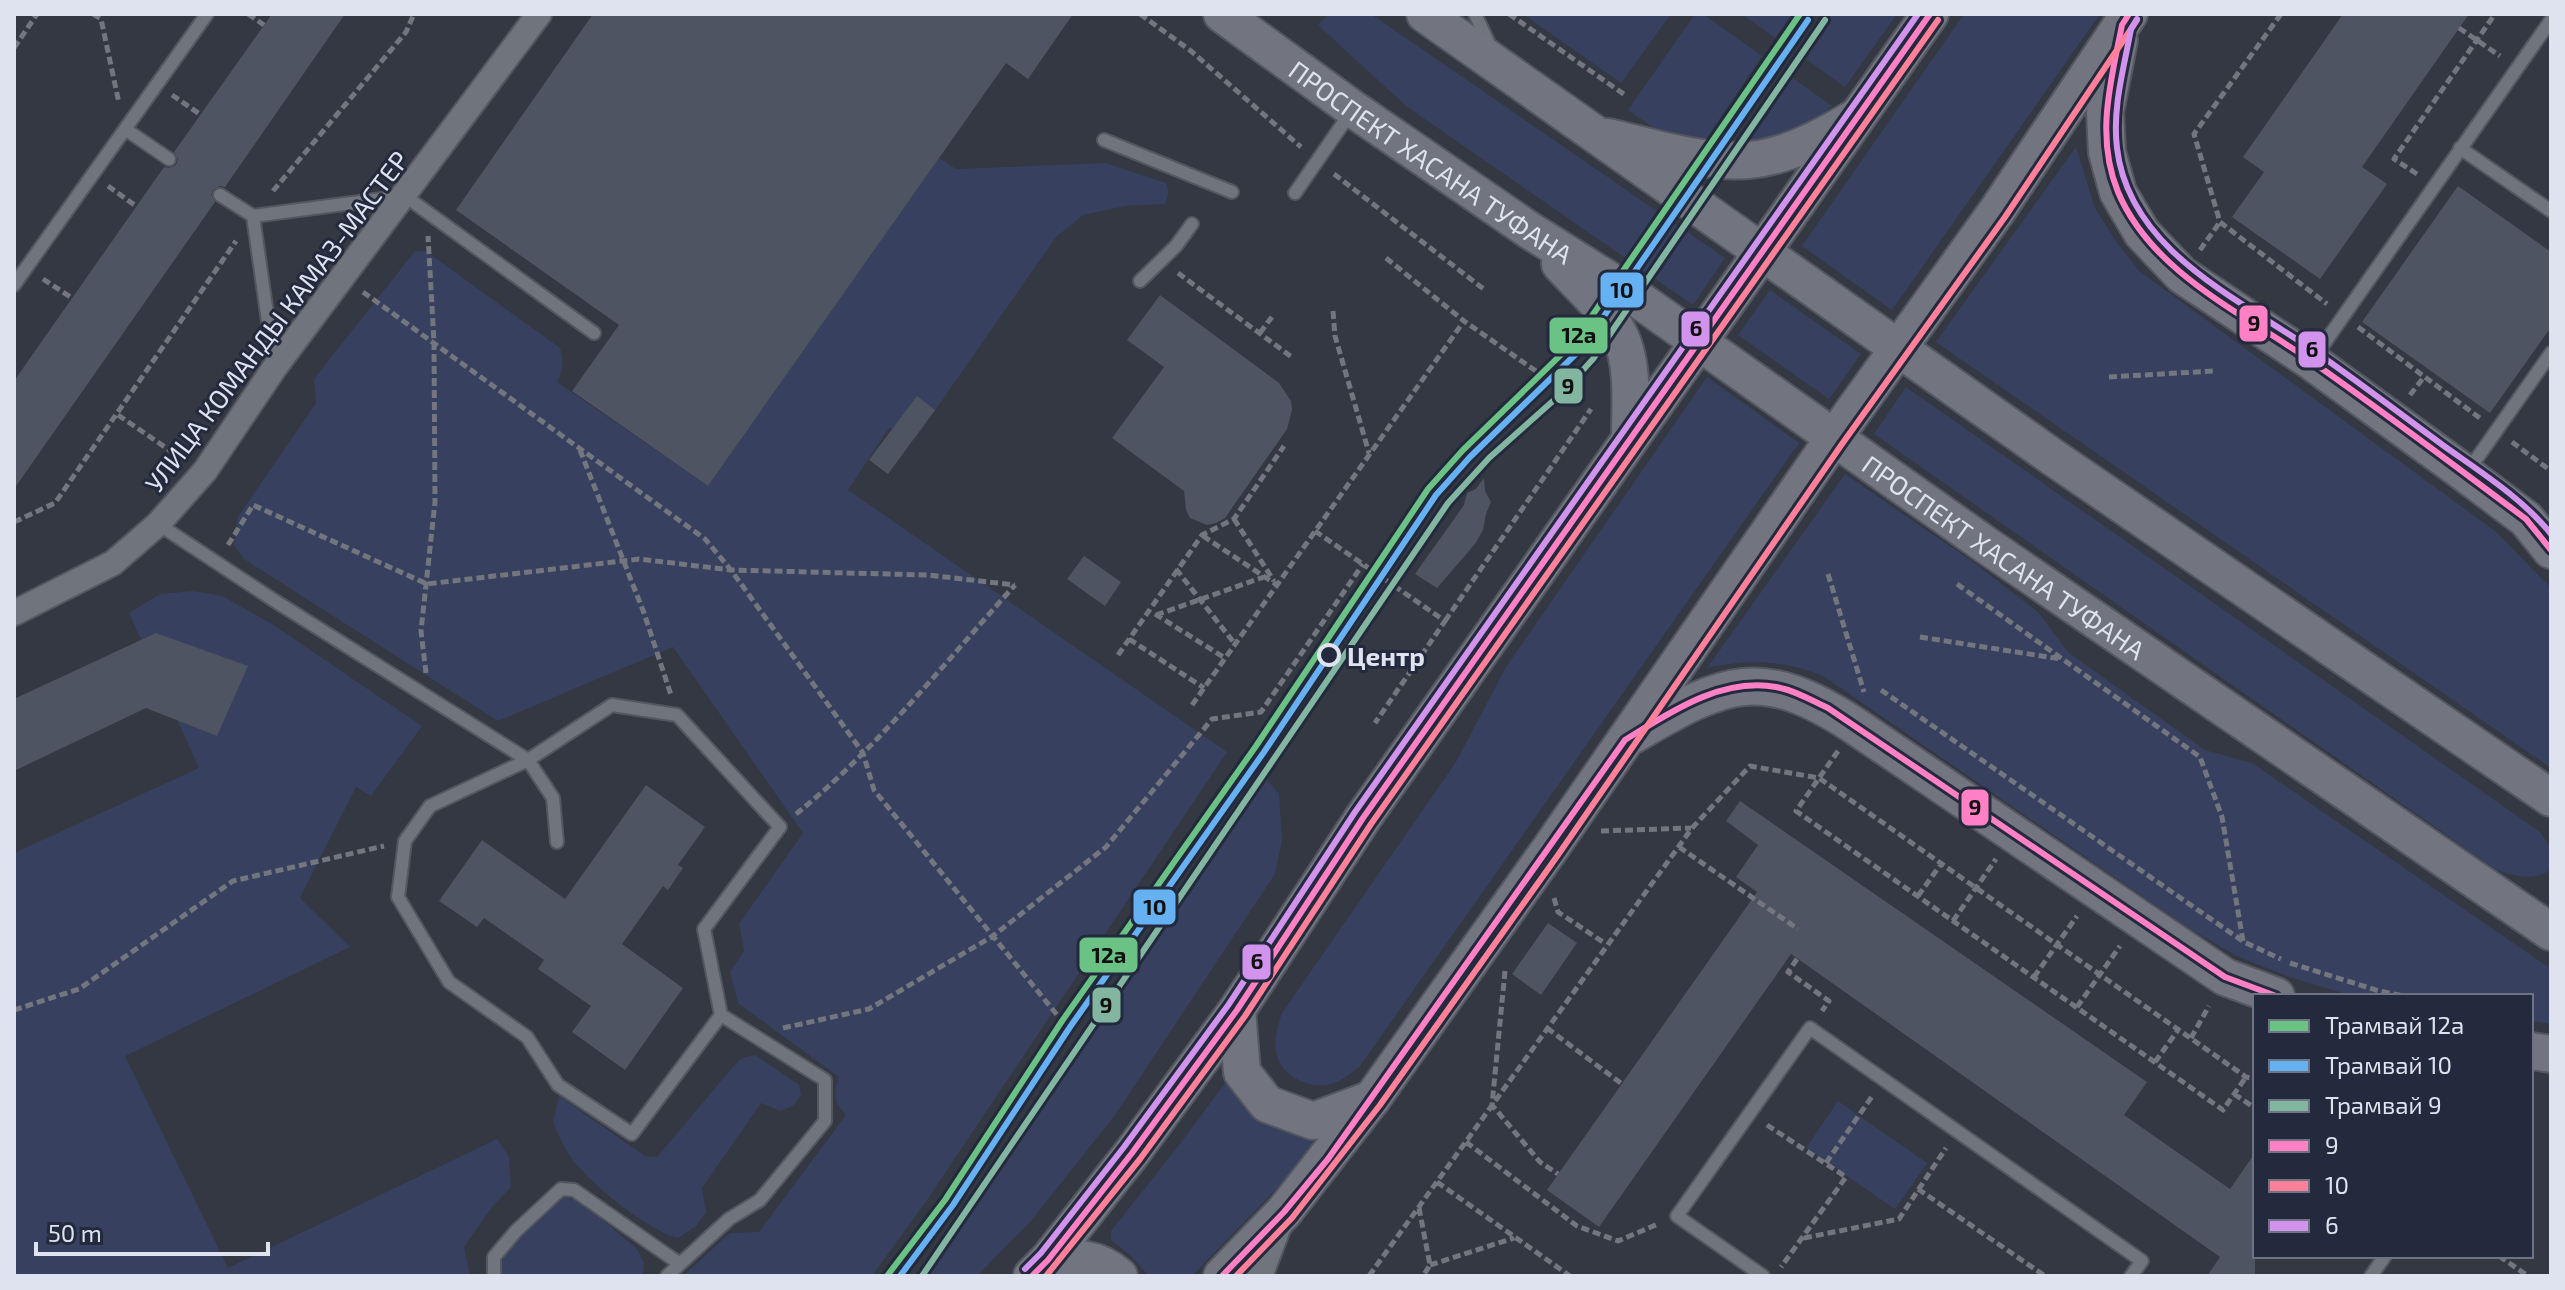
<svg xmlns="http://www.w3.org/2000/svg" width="2565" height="1290" viewBox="0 0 2565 1290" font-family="'Exo 2',sans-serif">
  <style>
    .green { fill: #37405e }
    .building { fill: #4f5462 }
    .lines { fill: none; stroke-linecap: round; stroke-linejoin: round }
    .service-casing { stroke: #545760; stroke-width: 16 }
    .minor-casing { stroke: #545760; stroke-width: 28 }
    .secondary-casing { stroke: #545760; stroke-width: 40 }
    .path { stroke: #73767e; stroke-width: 5; stroke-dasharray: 8 4; stroke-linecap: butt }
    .service { stroke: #70747c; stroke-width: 12 }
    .minor { stroke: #70747c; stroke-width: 24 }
    .secondary { stroke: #72757f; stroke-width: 36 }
    .bus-1-casing { stroke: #242a3d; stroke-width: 12 }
    .bus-2-casing { stroke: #242a3d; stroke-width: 12 }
    .bus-3-casing { stroke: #242a3d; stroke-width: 12 }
    .bus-1 { stroke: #ff80c5; stroke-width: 6 }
    .bus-2 { stroke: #ff8098; stroke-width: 6 }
    .bus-3 { stroke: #d193ec; stroke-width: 6 }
    .tram-1-casing { stroke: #242a3d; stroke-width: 12 }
    .tram-2-casing { stroke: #242a3d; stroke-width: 12 }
    .tram-3-casing { stroke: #242a3d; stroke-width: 12 }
    .tram-1 { stroke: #6ac384; stroke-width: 6 }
    .tram-2 { stroke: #66b1f2; stroke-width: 6 }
    .tram-3 { stroke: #82b6a0; stroke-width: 6 }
    .stop-dot { fill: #242a3d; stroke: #dfe3f0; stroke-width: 4 }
    .labels { text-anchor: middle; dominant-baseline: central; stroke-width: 6; stroke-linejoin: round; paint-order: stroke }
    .street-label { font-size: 26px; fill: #dfe3f0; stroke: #242a3d }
    .stop-label { font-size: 26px; font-weight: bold; fill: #dfe3f0; stroke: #242a3d; text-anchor: start }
    .line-badge { stroke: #242a3d; stroke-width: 3 }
    .pale-badge-label { font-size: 22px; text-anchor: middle; font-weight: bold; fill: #111 }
  </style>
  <rect width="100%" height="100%" fill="#343842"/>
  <path class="green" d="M1329,14H1371L1725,258L1693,305L1406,106L1318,25Z
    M1523,14H1671L1621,83Z
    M1695,14H1703L1762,56L1702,145L1661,133L1628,110Z
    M1742,14H1792L1775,38Z
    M1822,14H1897L1845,87L1796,52Z
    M1964,14H2100L1892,310L1802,246Z
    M1783,71L1832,106C1795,138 1777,138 1731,149Z
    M2076,147L2095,208L2115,240L2139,271L2495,531L2551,588V768L1936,342Z
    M939,158L956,169L1106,163L1166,183L1169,192L1165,204L1125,206L1083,215L1056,237L915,439L889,428L848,490L1227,752L927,1200L872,1276H683L730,1233L759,1232L846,1115C833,1101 833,1094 839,1077L738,1003L730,972L744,951L739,924L803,833L673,647L498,721L244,559L234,545L238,517L316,403L314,379L415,251L427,252L560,348C564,362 563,370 557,382L708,486Z
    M1770,290L1861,354L1829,399L1738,335Z
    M1707,377L1799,443L1360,1066C1350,1074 1340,1083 1327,1085C1316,1087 1307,1084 1297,1079C1270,1065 1273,1038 1282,1013L1456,762L1506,667Z
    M1906,387L2540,832L2549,845L2551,869C2536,882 2512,876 2495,869L1874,434Z
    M1845,474L1973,562L2038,612L2069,653L2205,750L2252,763L2551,969V1024L2531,1021V996H2353L2292,978L2237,956L2190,929L1823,676C1784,660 1748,659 1707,668Z
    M193,591L222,596L272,624L422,726L371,796L356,787L300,898L350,947L125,1056L228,1268L497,1139L509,1157L511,1187L492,1207L464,1247L470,1276H14V853L199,768L129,613L160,594Z
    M1263,775L1279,794L1282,840L1275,874L1115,1115L1031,1221L977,1276H922L943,1251Z
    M755,1055L799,1085L801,1095L794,1105L781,1111L761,1103L702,1188L706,1212L696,1226L678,1238C649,1231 587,1182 570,1156C563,1146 558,1133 553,1122L559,1096L645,1156L657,1157L732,1068L742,1058Z
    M1231,1075L1284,1126L1311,1138L1314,1145L1309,1155L1192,1276H1149L1131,1256L1111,1240V1231L1180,1144Z
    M1838,1101L1927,1163L1895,1209L1806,1148Z
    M563,1197L582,1202L638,1250L644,1264L643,1275L501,1276C497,1243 541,1216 563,1197Z"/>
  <path class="building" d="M272,14H345L225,187L220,186L213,190L211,195L215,202L14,489V381L164,167L169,168L176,165L178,159L174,152Z
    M593,14H1073L1028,79L1006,63L708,486L572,391L619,325L456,210Z
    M2343,14H2469L2362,167L2387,184L2320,279L2232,217L2264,172L2243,157Z
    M2458,186L2551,252V327L2490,413L2362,322Z
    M1160,295L1279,383L1291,401L1292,410L1287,429L1225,518L1216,523L1207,525L1190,518L1186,510L1184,491L1112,438L1164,367L1127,340Z
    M917,396L935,410L888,474L869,460Z
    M1484,478L1485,491L1491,502L1486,514L1483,530L1475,544L1437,588L1415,574L1464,505L1467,493L1476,489Z
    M1084,556L1121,582L1105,606L1067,579Z
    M156,633L248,666L217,736L146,708L14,771V699Z
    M646,785L705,827L678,865L683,868L668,890L663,886L622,944L683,988L625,1070L572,1032L591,1006L538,969L544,960L484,918L477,927L439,901L482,840L565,899Z
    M1740,801L2147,1082L2124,1115L2230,1189L2255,1153V1276H2207L2220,1257L1791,954L1599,1227L1547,1190L1757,892L1736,877L1758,845L1726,821Z
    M1548,923L1577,943L1541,995L1512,974Z"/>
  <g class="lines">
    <defs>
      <path id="service" d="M1475,14L1491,48
        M125,129L169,159
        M1104,140L1232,192
        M2460,148L2551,211
        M1295,193L1351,112
        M220,195L253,216L405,196L594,333
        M253,216L274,363
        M1140,281L1176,246L1192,224
        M14,285L207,14
        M2314,358L2551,20
        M2468,471L2551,353
        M158,524L275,601L528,760L553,798L557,842
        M494,1276V1257L516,1231L561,1189L574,1190L680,1264
        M667,1276L729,1219L760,1200L825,1121V1080L721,1015L704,929L780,827L677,715L612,705L528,760L430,806L405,841L398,897L449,982L527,1037L558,1085L632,1134L721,1015
        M1763,1276L1677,1216L1810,1028L2142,1261L2131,1276
        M2371,1276L2385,1256"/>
      <path id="minor" d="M14,613L113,563L158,524L205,471L275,367L539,14
        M1260,1276L1279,1226"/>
      <g id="secondary">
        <path id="s1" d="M1222,14L1353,109L1529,230L1628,292L1986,545L2551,932"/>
        <path d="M1425,14L2051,456L2551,798"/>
        <path d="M2119,40L2105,112L2107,152L2118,192L2142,233L2182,275L2311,361L2466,474L2526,519L2551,550"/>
        <path d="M1608,137C1653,147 1703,164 1749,160C1786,157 1823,137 1853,119"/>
        <path d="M1560,264C1580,286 1607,309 1620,336C1634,365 1630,404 1630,436"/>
        <path d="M1633,735C1725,681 1761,664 1855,726L2225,977L2276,996"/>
        <path d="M1237,1010L1242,1072L1267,1104L1313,1121L1372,1099"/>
        <path d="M2531,1051L2551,1054"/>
        <path d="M1048,1260C1077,1258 1096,1256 1119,1276"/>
        <path d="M1032,1276L1048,1260L1132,1153L1237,1010L1363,818L1930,14"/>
        <path d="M1222,1276L1284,1212L1372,1099L1550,849L1834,438L1997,211L2129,14"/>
      </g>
    </defs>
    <use href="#service" class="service-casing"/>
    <use href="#minor" class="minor-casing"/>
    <use href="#secondary" class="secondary-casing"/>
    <path class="path" d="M93,14L101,19L119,103
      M248,14L264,25
      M1140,14L1191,51L1301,147
      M1509,14L1625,95
      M2281,14L2194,134L2220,222L2327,304
      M2459,28L2500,56
      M14,48L37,14
      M172,95L201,115
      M1334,174L1485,290
      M2417,174L2394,159L2495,14
      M108,186L136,206
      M273,191L406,32L414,14
      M2200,250L2220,222
      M1386,258L1464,321L1556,385
      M1178,273L1293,358
      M43,279L72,298
      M363,292L705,539L731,570L863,753L874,790L1062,1021
      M1333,311L1335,336L1369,453
      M2358,327L2481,419
      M1260,333L1274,314
      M2109,377L2213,371
      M2410,395L2424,377
      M118,415L181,458
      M2512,442L2551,471
      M580,450L644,613L671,695
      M1234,519L1274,581
      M14,522L55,503L236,241
      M1315,531L1445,621L1375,723
      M1203,536L1277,585
      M228,545L253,505L427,584L639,559L731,570L928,575L1015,585
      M1176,569L1235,644
      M1828,574L1864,692
      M1957,584L2200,757L2222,817L2243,941
      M1155,614L1225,658
      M1156,615L1264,577
      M1445,621L1591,409
      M1920,637L2061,659
      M1129,639L1204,688
      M1118,655L1202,535L1234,519L1284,446
      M426,673L421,631L435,502L434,342L428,236
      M1881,690L2244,942L2281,959
      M1192,705L1464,321
      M1295,731L1395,586
      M1838,751L1796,811L2223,1110L2246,1077
      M796,814C875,751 947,660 1015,585
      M1601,831L1691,828
      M1679,847L1798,929
      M1918,896L1941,864
      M1554,898L1558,912L1606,944
      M1953,921L1996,859
      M1797,959L1788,972L1829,1001L1822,1011
      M2290,963L2379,991L2404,996
      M1505,971L1492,1105L1540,1162L1558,1174
      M2034,977L2077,916
      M2077,1007L2120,946
      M14,1010L79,989L233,881L384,846
      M783,1028L869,1009L993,936L1106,847L1212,719L1261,712L1363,564
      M1547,1028L1622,1084
      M2191,1038L2209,1006
      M2155,1062L2178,1030
      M2234,1094L2255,1108
      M1767,1125L1846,1177L1781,1267
      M1466,1142L1577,1226L1618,1241L1658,1224
      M1826,1163L1873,1095
      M1437,1182L1570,1276
      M1918,1189L2045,1276
      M1419,1208L1430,1265L1423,1276
      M1804,1238L1899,1219L1946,1148
      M2499,1256L2528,1276
      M1430,1265L1514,1238
      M1369,1276L1692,828L1750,766L1819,778L2246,1077L2255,1079"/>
    <use href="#service" class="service"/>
    <use href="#minor" class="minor"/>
    <use href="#secondary" class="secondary"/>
    <defs>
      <path id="bus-1" d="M2129,14L2122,25C2111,81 2095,136 2118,192C2152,273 2243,313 2311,361C2384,412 2455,466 2526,519L2551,550
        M1032,1276L1048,1260L1132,1153L1237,1010L1363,818L1930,14
        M1222,1276L1284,1212L1328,1159L1625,740C1669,713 1721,677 1776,687C1794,690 1811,700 1828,708L2225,977L2276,996"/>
      <path id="bus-2" d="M1046,1276L1140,1159L1245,1016L1371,824L1938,20
        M1236,1276L1292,1218L1380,1105L1558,855L1842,444L2005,217L2137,20"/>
      <path id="bus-3" d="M2137,19L2131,29C2124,68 2112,108 2117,148C2129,252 2242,300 2317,353C2360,383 2402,415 2444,446C2482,473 2522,498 2551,534
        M1025,1269L1041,1253L1124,1147L1229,1004L1355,812L1918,14"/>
    </defs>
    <use href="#bus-1" class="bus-1-casing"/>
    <use href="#bus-2" class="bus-2-casing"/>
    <use href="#bus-3" class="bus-3-casing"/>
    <use href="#bus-1" class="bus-1"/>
    <use href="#bus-2" class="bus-2"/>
    <use href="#bus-3" class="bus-3"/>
    <defs>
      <path id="tram-1" d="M887,1276L945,1200L1062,1021L1256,746L1428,489L1463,450L1574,342L1800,14"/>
      <path id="tram-2" d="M900,1276L953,1205L1070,1027L1264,752L1436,495L1470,457L1582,348L1808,20"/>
      <path id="tram-3" d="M922,1276L1448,503L1489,458L1563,392L1593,359L1825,20"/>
    </defs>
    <use href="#tram-1" class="tram-1-casing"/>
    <use href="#tram-2" class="tram-2-casing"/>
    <use href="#tram-3" class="tram-3-casing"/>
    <use href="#tram-1" class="tram-1"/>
    <use href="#tram-2" class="tram-2"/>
    <use href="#tram-3" class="tram-3"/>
  </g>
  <circle class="stop-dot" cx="1329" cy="655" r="10"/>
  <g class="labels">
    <g class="street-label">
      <text stroke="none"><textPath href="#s1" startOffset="256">ПРОСПЕКТ ХАСАНА ТУФАНА</textPath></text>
      <text transform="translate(276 321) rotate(-53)">УЛИЦА КОМАНДЫ КАМАЗ-МАСТЕР</text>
      <text stroke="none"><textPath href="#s1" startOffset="952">ПРОСПЕКТ ХАСАНА ТУФАНА</textPath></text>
    </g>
    <g class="stop-label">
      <text x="1347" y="655">Центр</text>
    </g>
  </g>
  <g class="line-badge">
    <rect x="1599" y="271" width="46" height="38" rx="8" fill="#66b1f2"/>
    <rect x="2238" y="304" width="31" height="39" rx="8" fill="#ff80c5"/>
    <rect x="1680" y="310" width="31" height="38" rx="8" fill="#d193ec"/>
    <rect x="1548" y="316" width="61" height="39" rx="8" fill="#6ac384"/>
    <rect x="2297" y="330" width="30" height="39" rx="8" fill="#d193ec"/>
    <rect x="1553" y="367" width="31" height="38" rx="8" fill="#82b6a0"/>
    <rect x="1960" y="788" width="30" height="39" rx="8" fill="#ff80c5"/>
    <rect x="1132" y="888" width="45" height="38" rx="8" fill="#66b1f2"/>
    <rect x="1078" y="936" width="61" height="38" rx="8" fill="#6ac384"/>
    <rect x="1241" y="943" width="31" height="38" rx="8" fill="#d193ec"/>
    <rect x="1091" y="986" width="31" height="38" rx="8" fill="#82b6a0"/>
  </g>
  <g class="pale-badge-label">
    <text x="1622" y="298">10</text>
    <text x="2254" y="331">9</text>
    <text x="1696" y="336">6</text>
    <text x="1579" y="343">12а</text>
    <text x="2312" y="357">6</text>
    <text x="1568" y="394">9</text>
    <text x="1975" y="815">9</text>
    <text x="1155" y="915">10</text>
    <text x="1109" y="963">12а</text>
    <text x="1257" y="969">6</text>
    <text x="1106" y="1013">9</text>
  </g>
  <rect width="2565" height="1290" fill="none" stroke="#dfe3f0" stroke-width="32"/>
  <rect x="2253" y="994" width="280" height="264" fill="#242a3d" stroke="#6f7485" stroke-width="2"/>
  <rect x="2269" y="1020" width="40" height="12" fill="#6ac384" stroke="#6f7485" stroke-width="2"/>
  <text x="2325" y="1034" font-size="24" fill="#dfe3f0">Трамвай 12а</text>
  <rect x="2269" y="1060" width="40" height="12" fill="#66b1f2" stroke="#6f7485" stroke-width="2"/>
  <text x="2325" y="1074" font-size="24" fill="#dfe3f0">Трамвай 10</text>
  <rect x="2269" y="1100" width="40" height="12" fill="#82b6a0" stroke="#6f7485" stroke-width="2"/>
  <text x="2325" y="1114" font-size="24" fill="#dfe3f0">Трамвай 9</text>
  <rect x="2269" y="1140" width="40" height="12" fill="#ff80c5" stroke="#6f7485" stroke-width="2"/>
  <text x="2325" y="1154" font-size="24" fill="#dfe3f0">9</text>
  <rect x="2269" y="1180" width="40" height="12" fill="#ff8098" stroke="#6f7485" stroke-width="2"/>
  <text x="2325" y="1194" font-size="24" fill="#dfe3f0">10</text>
  <rect x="2269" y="1220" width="40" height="12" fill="#d193ec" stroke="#6f7485" stroke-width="2"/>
  <text x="2325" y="1234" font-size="24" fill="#dfe3f0">6</text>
  <path d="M36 1242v12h232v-12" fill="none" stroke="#dfe3f0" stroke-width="4"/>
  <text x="48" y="1242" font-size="24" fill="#dfe3f0" stroke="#242a3d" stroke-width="6" paint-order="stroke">50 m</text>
</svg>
